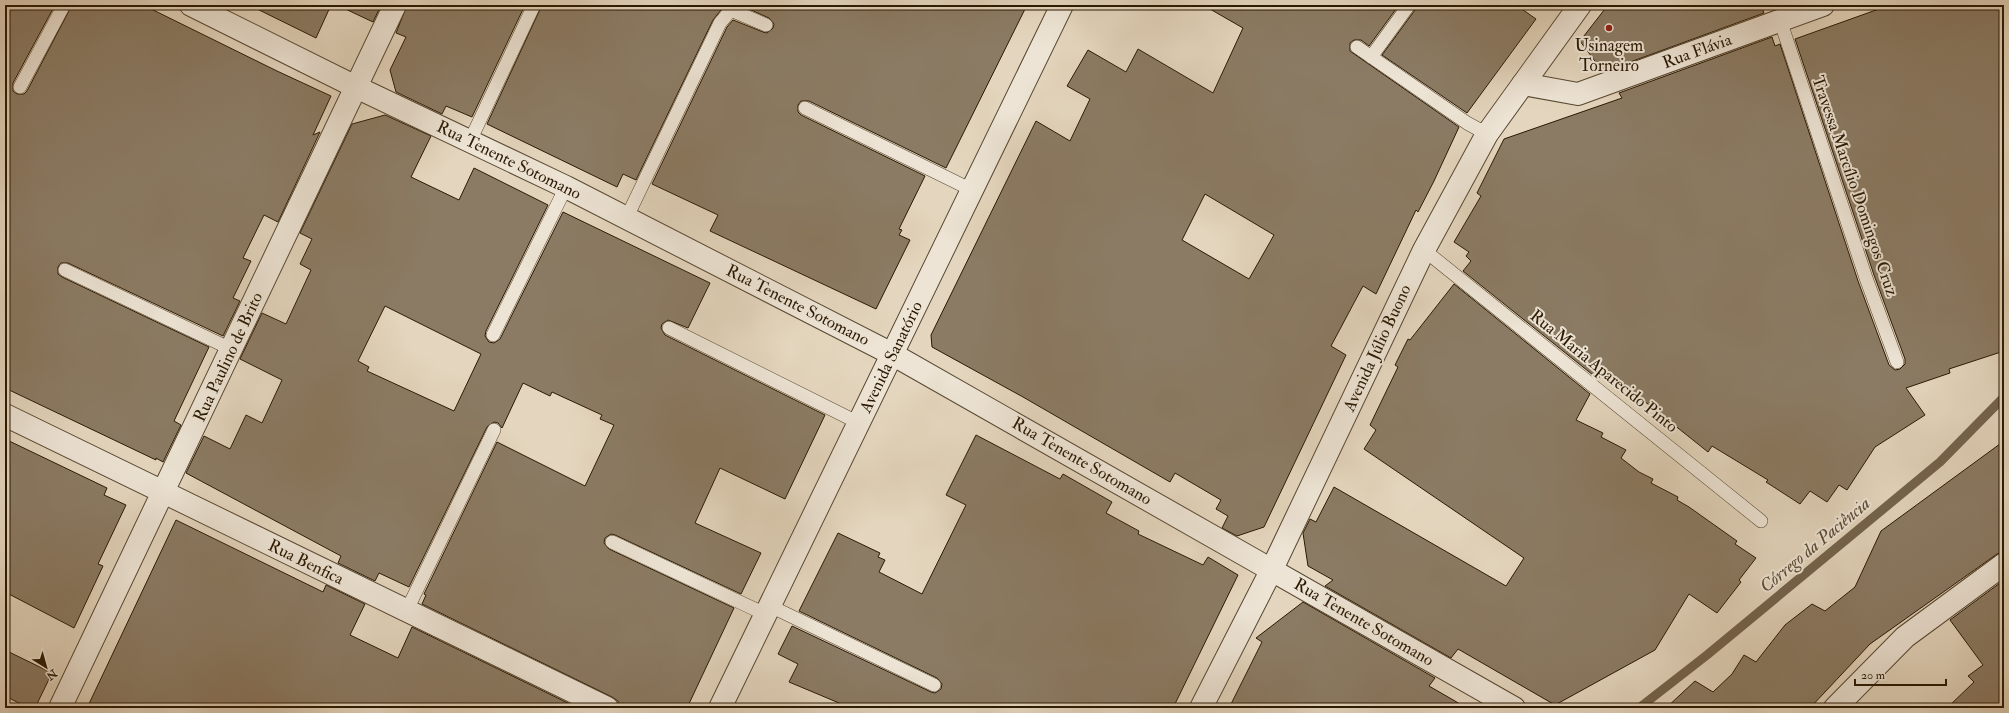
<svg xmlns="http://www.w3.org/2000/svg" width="2009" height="713" viewBox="0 0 2009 713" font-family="'IM FELL Double Pica',serif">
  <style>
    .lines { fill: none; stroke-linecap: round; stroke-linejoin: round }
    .stream { stroke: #74644d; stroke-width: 9 }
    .building { fill: #8b7b64; stroke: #2a1903; fill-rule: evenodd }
    .service-casing { stroke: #584832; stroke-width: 14 }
    .minor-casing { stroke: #584832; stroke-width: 24 }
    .tertiary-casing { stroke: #584832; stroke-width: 24 }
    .service { stroke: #ede4d5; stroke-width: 13 }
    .minor { stroke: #ede4d5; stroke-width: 22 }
    .tertiary { stroke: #ede4d5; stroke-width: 22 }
    .poi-dot { fill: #8f2418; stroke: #ede4d5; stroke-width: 1.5 }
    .labels { text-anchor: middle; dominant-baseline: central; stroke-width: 4; stroke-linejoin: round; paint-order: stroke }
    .poi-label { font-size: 17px; fill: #2a1903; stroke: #ede4d5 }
    .street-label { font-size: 17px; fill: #2a1903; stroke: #ede4d5 }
    .water-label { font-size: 18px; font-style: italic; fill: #5b4b34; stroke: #ede4d5 }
  </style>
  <rect width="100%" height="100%" fill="#e4d6be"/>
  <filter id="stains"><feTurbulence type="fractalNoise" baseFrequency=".005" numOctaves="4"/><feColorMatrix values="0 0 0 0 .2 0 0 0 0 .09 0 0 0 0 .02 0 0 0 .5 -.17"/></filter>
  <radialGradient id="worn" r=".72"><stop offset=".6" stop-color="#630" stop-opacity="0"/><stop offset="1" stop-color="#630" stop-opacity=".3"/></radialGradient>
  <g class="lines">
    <path class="stream" d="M1639,708L1707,655L1940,462L2004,397"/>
  </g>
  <path class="building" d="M5,5H55L13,83V91L17,94H24L27,91L72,5H143L277,71L331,96L313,135L320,132L278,222L264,215L243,258L251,261L233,298L240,301L223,336L68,263H61L58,267V274L62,277L209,347L174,421L181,425L163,462L156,458V460L5,388Z
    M249,5H331L316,38Z
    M337,5H381L373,22Z
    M407,5H525L472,117L446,106L442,114L396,92L390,70L406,37L396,33Z
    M542,5H725L713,20L636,180L623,174L617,187L487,124Z
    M740,5H1027L946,168L809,101H801L798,105V112L801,115L925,176L899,229L902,230L899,235L910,240L876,309L710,231L718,215L652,184L727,27L733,20L763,32L767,33L773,28L774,24L769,18Z
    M1203,5H1399L1369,46L1361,40H1354L1350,43V51L1459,127L1434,181L1418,212L1416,210L1376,294L1363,286L1331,346L1346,355L1264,527L1237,536L1222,528L1228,516L1216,509L1221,500L1175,473L1170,482L1023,397L932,347L931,335L1036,121L1070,141L1090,99L1067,86L1088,50L1126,72L1138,49L1213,93L1243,28ZM1205,194L1274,235L1249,279L1182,240Z
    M1417,5H1516L1536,19L1467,113L1382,55L1415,10Z
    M1608,5H1761L1764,13L1603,72L1580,41Z
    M1890,5H2004V351L1949,369L1950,373L1906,388L1925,415L1875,447L1847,490L1839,485L1827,502L1810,491L1800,504L1766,482L1768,480L1712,446L1708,452L1604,369L1598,379L1463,271L1471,261L1466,256L1469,252L1454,242L1481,196L1477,193L1504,139L1622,98L1619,93L1772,37L1775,46L1780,44L1858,281L1889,365L1895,370L1900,369L1905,364V359L1874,275L1795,39Z
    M385,115L431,136L411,177L459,200L474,168L548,205L486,331L485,336L489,342L494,343L500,339L563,212L710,283L688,328L668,320L662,324L661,328L665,335L825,415L785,499L720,468L695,523L761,553L741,594L615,535L611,534L605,538L604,543L609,549L734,608L687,708H619L618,701L612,697L422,604L426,595L424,594L497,442L585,486L614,425L600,419L602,415L552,392L550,396L523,383L502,428L498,423L494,422L487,427L409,587L379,573L375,581L338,563L341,556L186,473L204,436L230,449L246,415L262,423L282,380L240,359L262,313L286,324L311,270L300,264L312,239L300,233L352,124ZM385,306L481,354L454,411L367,371L369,367L358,361Z
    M1454,284L1590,394L1576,420L1603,433L1601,437L1626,450L1621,458L1639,472L1653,479L1651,483L1678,497L1677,500L1689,507L1737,541L1735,544L1756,558L1739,580L1741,582L1717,613L1689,594L1655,650L1555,705L1458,649L1451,658L1325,586L1333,580L1308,566L1303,533L1310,519L1316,522L1334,487L1506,586L1524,558L1364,449L1376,430L1370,425L1398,367L1395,365L1408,339L1410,340Z
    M976,435L1060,479L1063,474L1112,502L1106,513L1139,531L1138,534L1203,565L1208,557L1238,575L1173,708H851L789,682L798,664L778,654L792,626L931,692L935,693L941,689L942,684L937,678L799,611L838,533L880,553L878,557L885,560L879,572L922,594L966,505L946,495Z
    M5,439L107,488L104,495L126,505L98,564L103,566L74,628L5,592Z
    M2004,441V552L1997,554L1870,644L1810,708H1666L1695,681L1713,692L1732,674L1744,655L1756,662L1785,625L1812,604L1825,611L1855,587L1881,531Z
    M176,520L323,592L326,585L365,604L350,635L398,658L412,627L578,708H87Z
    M2004,580V708H1947L1974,682L1968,676L1983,665L1950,620Z
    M1303,602L1435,678L1429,686L1467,708H1229L1262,642L1256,638Z
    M5,650L52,673L35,708H29L5,696Z"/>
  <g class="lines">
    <defs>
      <path id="service" d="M1780,20L1866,278L1897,362
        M1357,47L1467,123L1487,134
        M1371,57L1409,5
        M20,87L64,5
        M805,108L972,190
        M470,141L534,5
        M627,217L720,23L731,10L766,25
        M1424,250L1761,521
        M65,270L231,349
        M669,328L859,423
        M493,335L566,187
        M612,542L765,614
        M770,606L934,685
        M407,610L494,430"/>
      <path id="minor" d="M191,5L356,87L566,187L892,354L1514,708
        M1523,84L1578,94L1823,5
        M5,415L607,708
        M60,708L395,5
        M1835,708L1905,637L2004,564"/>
      <path id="tertiary" d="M720,708L1062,5
        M1201,708L1272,569L1424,250L1487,134L1580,5"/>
    </defs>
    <use href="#service" class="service-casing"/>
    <use href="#minor" class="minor-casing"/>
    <use href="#tertiary" class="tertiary-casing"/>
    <use href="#service" class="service"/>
    <use href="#minor" class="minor"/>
    <use href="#tertiary" class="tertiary"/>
  </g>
  <circle class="poi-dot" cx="1609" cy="28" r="4"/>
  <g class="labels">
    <g class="poi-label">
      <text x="1609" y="45">Usinagem<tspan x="1609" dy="20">Torneiro</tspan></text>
    </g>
    <g class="street-label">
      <text transform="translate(1697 51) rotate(-20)">Rua Flávia</text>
      <text transform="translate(509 160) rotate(26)">Rua Tenente Sotomano</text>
      <text transform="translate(1855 186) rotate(71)">Travessa Marcílio Domingos Cruz</text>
      <text transform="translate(798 305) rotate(27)">Rua Tenente Sotomano</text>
      <text transform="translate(1377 348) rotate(-65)">Avenida Júlio Buono</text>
      <text transform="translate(228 357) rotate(-65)">Rua Paulino de Brito</text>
      <text transform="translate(891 357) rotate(-64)">Avenida Sanatório</text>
      <text transform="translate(1604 371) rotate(39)">Rua Maria Aparecido Pinto</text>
      <text transform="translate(1082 461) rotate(30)">Rua Tenente Sotomano</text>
      <text transform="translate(306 562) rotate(26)">Rua Benfica</text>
      <text transform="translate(1364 622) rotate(30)">Rua Tenente Sotomano</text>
    </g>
    <g class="water-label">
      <text transform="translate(1815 545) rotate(-40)">Córrego da Paciência</text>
    </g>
  </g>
  <rect width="2009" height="713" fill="none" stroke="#e4d6be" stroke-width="20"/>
  <rect x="6" y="6" width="1997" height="701" fill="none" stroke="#2a1903" stroke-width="2"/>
  <rect x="10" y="10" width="1989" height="693" fill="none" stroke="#2a1903"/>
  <g transform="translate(46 667) rotate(143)" stroke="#ede4d5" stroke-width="3" paint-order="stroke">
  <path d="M0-3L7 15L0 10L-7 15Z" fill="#2a1903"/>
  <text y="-6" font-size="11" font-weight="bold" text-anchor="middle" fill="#2a1903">N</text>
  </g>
  <path d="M1855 679v6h91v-6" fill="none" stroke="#2a1903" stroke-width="2"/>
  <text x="1861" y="679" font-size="12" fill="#2a1903" stroke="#ede4d5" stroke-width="3" paint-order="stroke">20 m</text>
  <rect width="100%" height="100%" filter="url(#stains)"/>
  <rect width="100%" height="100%" fill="url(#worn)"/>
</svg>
